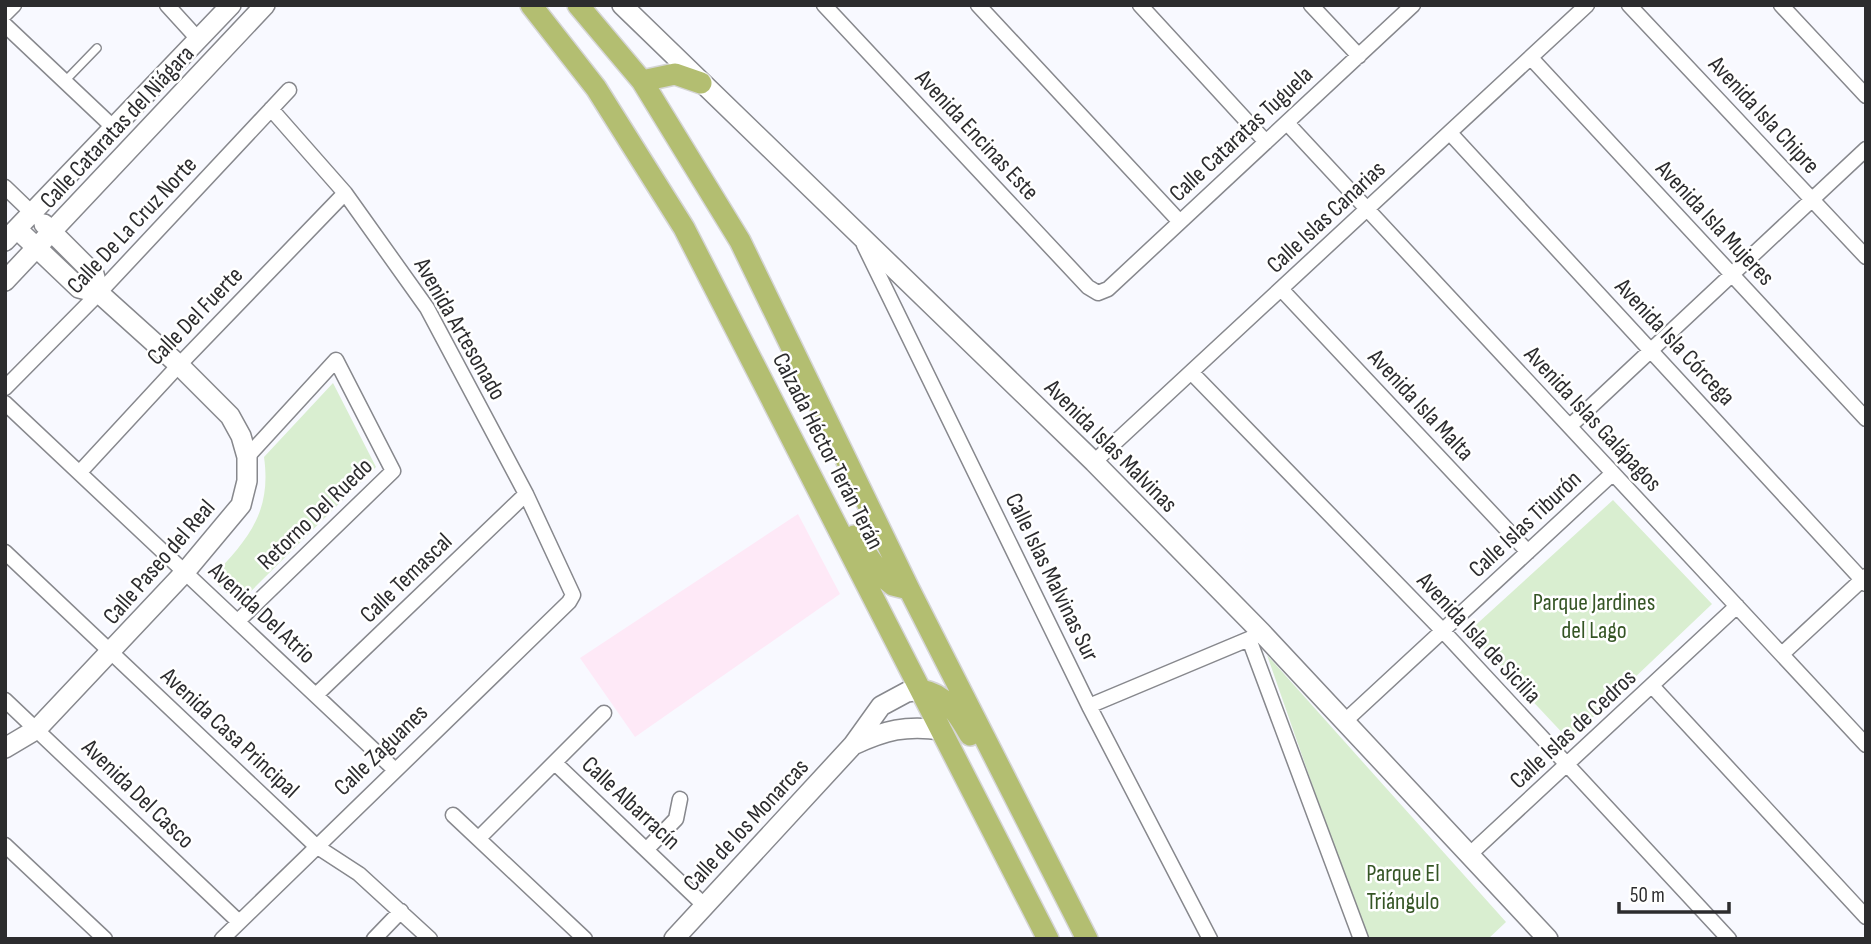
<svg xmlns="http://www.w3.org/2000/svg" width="1871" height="944" viewBox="0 0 1871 944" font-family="'Sofia Sans Condensed',sans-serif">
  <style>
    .industrial { fill: #fee9f7 }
    .green { fill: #d9eed0 }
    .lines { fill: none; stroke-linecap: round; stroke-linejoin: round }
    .lane-casing { stroke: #87888d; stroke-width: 10 }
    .street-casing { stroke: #87888d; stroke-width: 17 }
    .secondary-casing { stroke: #87888d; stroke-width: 22 }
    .primary-casing { stroke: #d5d5d5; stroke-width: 24 }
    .lane { stroke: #fff; stroke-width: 7 }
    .street { stroke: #fff; stroke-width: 14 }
    .secondary { stroke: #fff; stroke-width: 19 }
    .primary { stroke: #b3be71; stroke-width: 21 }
    .labels { text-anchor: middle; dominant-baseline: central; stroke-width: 5; stroke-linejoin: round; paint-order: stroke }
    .street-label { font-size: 24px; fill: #2c2c2e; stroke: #fff }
    .park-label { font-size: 24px; fill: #355525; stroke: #fff }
  </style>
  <rect width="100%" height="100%" fill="#f8f9ff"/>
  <path class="industrial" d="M798,514L840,594L635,737L580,658Z"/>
  <path class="green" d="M333,383L376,467L238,604L211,578C247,541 272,513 264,457Z
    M1613,500L1712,604L1569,740L1468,632Z
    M1267,655L1506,922L1488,939H1366Z"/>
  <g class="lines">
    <defs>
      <path id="lane" d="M65,81L97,48"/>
      <path id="street" d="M167,5L198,39
        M824,5L1088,287L1098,293L1108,289L1413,5
        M978,5L1180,222
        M1140,5L1266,142
        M1311,5L1359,56
        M1629,5L1866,257
        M1781,5L1866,96
        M5,14L14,5
        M5,25L113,127
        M1531,58L1866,419
        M1287,123L1866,745
        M1450,133L1866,584
        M5,187L32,213
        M864,245L1089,706L1210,939
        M1281,289L1528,552
        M1191,372L1443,631L1729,939
        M5,388L99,293L289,90
        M5,403L394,769
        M1570,426L1866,149
        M1094,462L1587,5
        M80,472L179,365L345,193
        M5,552L316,846L359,874L430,939
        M238,621L393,471L336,360L247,457
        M1249,639L1361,939
        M1782,654L1866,576
        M1653,687L1866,917
        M316,695L526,494
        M5,700L239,922
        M1089,706L1256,636
        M1345,721L1612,474
        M555,763L705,906
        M453,815L585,939
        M479,838L604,713
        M5,845L105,939
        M647,849L676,819L680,799
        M1469,855L1737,606
        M222,939L569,602L573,595L526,494L427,308L345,193L271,109
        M374,939L401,911"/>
      <path id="secondary" d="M622,5L1094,462L1262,633L1548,939
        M44,224L94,274L99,293
        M5,241L231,5
        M5,281L265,5
        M853,745C886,730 905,725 942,730
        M5,748L37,729L185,572L241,505L247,481V457L241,436L230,416L179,365L99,293L79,288L17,229
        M674,939L853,745L881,706L907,692L921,690"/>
      <path id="primary" d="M531,5L596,88L684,228L1048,939
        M578,5L642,81L740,241L909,589L1087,939
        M642,81L675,74L701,83
        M854,536L882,576L893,585L909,589
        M921,690C946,694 958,714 970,735"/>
    </defs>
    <use href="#lane" class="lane-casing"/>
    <use href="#street" class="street-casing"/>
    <use href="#secondary" class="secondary-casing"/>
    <use href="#primary" class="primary-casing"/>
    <use href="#lane" class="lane"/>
    <use href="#street" class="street"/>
    <use href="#secondary" class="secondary"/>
    <use href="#primary" class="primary"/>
  </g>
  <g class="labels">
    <g class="street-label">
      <text transform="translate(1764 115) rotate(47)">Avenida Isla Chipre</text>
      <text transform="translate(117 127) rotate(-47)">Calle Cataratas del Niágara</text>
      <text transform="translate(1241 134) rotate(-43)">Calle Cataratas Tuguela</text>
      <text transform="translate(977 135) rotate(47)">Avenida Encinas Este</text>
      <text transform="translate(1326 217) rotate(-43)">Calle Islas Canarias</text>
      <text transform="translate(1715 223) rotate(47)">Avenida Isla Mujeres</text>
      <text transform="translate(132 225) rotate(-47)">Calle De La Cruz Norte</text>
      <text transform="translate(195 316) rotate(-46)">Calle Del Fuerte</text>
      <text transform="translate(460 329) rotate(60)">Avenida Artesonado</text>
      <text transform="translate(1675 342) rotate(47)">Avenida Isla Córcega</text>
      <text transform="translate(1421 405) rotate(47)">Avenida Isla Malta</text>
      <text transform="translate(1593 419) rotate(47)">Avenida Islas Galápagos</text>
      <text transform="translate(1111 446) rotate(45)">Avenida Islas Malvinas</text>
      <text transform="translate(828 451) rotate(63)">Calzada Héctor Terán Terán</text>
      <text transform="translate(315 514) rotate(-44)">Retorno Del Ruedo</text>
      <text transform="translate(1525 524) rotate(-43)">Calle Islas Tiburón</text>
      <text transform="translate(159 562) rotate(-49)">Calle Paseo del Real</text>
      <text transform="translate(1052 577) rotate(64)">Calle Islas Malvinas Sur</text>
      <text transform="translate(406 578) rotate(-44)">Calle Temascal</text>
      <text transform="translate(262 613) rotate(43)">Avenida Del Atrio</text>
      <text transform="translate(1479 638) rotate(47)">Avenida Isla de Sicilia</text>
      <text transform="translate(1573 729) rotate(-43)">Calle Islas de Cedros</text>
      <text transform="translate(230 733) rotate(43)">Avenida Casa Principal</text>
      <text transform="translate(381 750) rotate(-44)">Calle Zaguanes</text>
      <text transform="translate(138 794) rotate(44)">Avenida Del Casco</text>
      <text transform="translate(631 803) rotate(43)">Calle Albarracín</text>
      <text transform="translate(746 825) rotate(-47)">Calle de los Monarcas</text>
    </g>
    <g class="park-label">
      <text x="1594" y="602">Parque Jardines<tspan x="1594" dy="28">del Lago</tspan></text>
      <text x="1403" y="873">Parque El<tspan x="1403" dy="28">Triángulo</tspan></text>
    </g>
  </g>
  <rect width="1871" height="944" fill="none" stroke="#2c2c2e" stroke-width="14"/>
  <path d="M1619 902v10h110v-10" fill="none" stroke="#2c2c2e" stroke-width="3.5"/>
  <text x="1630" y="902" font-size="21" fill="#2c2c2e" stroke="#ffffff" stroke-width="5" paint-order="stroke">50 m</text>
</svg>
